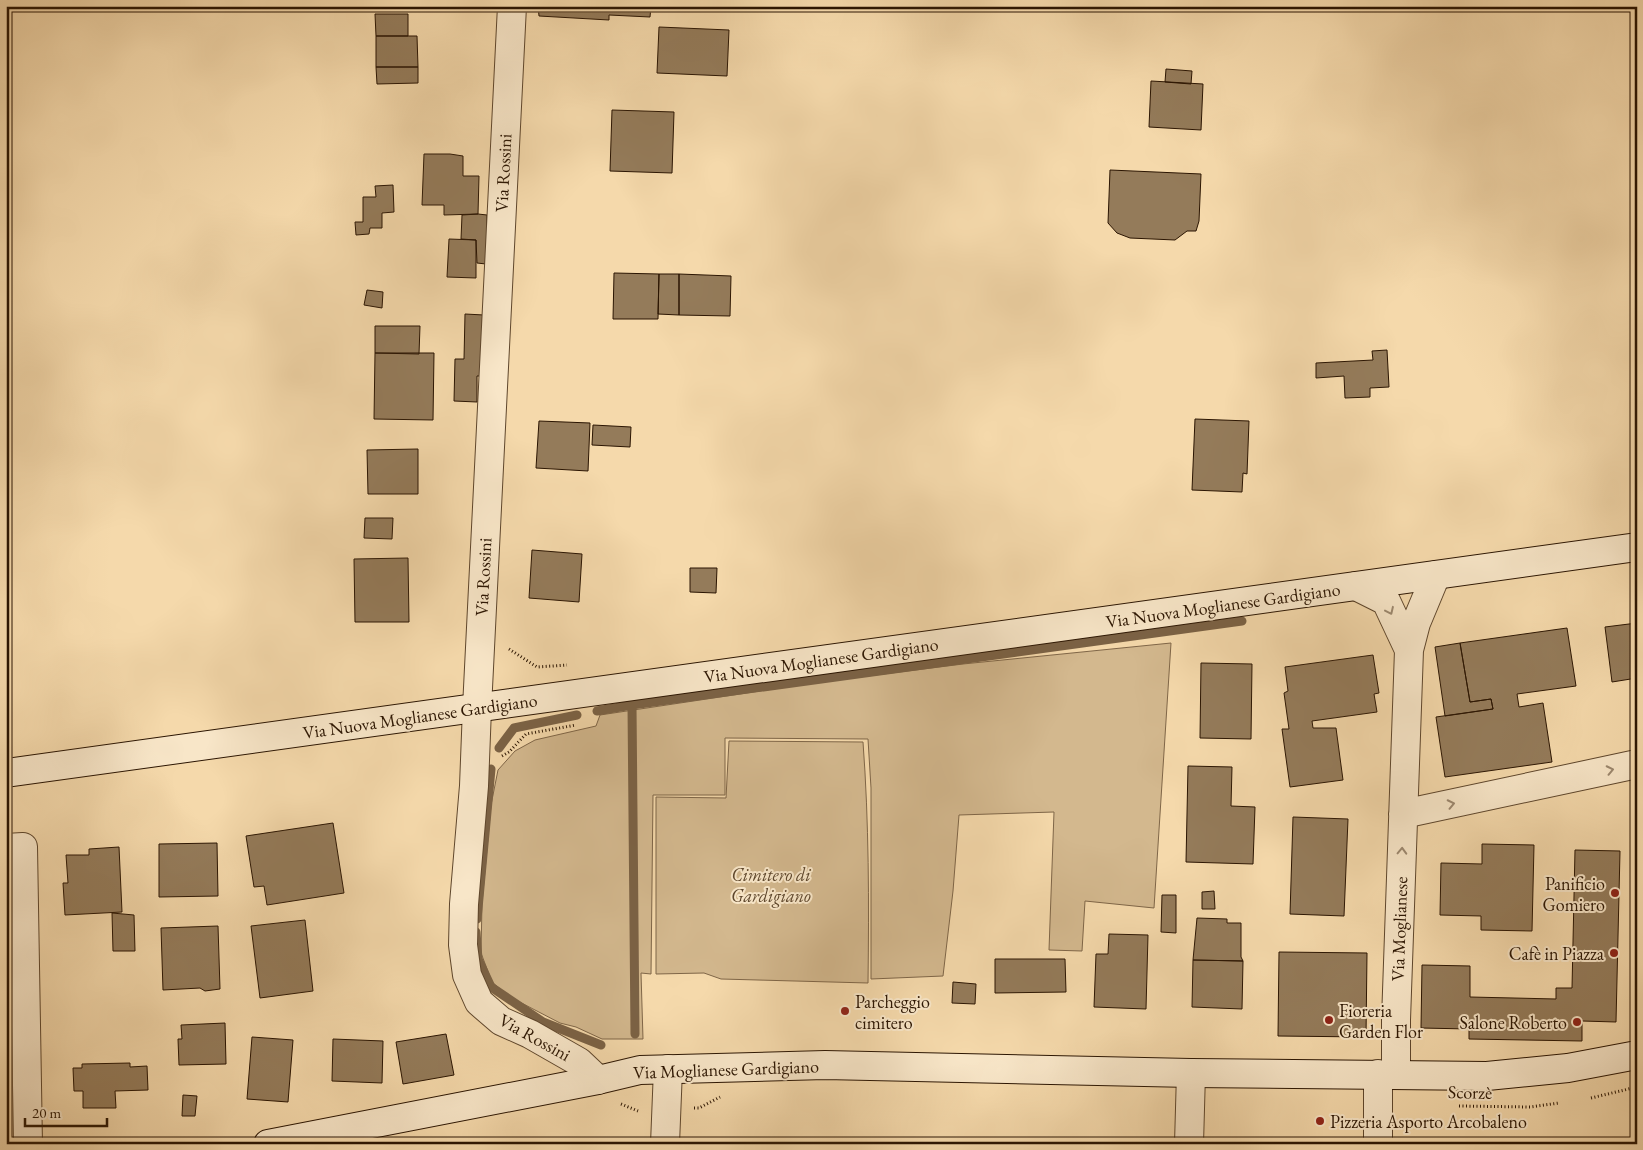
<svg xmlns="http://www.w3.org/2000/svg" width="1643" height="1150" viewBox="0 0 1643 1150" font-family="'EB Garamond',serif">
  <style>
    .green { fill: #d3b88e; stroke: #7f6648 }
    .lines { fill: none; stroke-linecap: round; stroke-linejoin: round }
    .stream { stroke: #7b6245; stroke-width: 9 }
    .building { fill: #947b5a; stroke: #2b1502 }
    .street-casing { stroke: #5e462c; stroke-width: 30 }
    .secondary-casing { stroke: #2b1502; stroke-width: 30 }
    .path { stroke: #2b1502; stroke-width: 3; stroke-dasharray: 1 2.5; stroke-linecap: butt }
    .street { stroke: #f8e6c8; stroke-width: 28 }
    .secondary { stroke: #f8e6c8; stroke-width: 28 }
    .oneway { stroke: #9c886f }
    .poi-dot { fill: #8f2418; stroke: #f8e6c8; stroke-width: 2 }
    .labels { text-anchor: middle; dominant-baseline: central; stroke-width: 4; stroke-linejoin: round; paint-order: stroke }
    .street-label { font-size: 18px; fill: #2b1502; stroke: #f8e6c8 }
    .park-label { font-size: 18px; font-style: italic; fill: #5d462c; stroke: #f8e6c8 }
    .poi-label { font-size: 18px; fill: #2b1502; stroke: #f8e6c8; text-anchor: end }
  </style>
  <rect width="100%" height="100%" fill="#f5d9ab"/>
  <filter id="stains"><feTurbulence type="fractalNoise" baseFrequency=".004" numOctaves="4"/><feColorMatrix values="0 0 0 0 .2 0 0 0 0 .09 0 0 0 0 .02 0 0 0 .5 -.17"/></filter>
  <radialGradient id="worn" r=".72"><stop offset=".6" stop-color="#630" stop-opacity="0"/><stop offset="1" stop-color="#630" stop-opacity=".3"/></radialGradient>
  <path class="green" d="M1171,643L1154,908L1085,901L1082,951L1049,950L1054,812L959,815L953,891L943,976L871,979V788L868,739L725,738V795H653L651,974L641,973L643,1039H602L576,1027L560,1023L510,997L492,982L481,953L482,903L491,805L498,770L515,751L535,740L596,726L600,715L820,682L963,664Z
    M729,741L863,742C869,822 869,903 868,983L721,979L704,973L656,974V797L726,798Z"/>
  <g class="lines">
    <path class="stream" d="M597,711L632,705
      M499,748L514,728L577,715
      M477,919L491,769
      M476,932L478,959L491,987L543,1022L601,1045
      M635,1034L632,705L1242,621"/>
  </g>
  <path class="building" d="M538,6H651L650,17L609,15V20L539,16Z
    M375,14H408V36H376Z
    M659,27L729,30L727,76L657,73Z
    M376,36H417L418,67H376Z
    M376,67H418V83L377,84Z
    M1166,69L1192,71L1191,84L1165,82Z
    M1151,81L1203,84L1201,130L1149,127Z
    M612,110L674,112L672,173L610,171Z
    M424,154H450L463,156V176H479L478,214L444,215V205H422Z
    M1110,170L1201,174L1199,221L1196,231H1187L1175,240L1130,238L1117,233L1108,223Z
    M393,185L394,212L382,213V228H370L369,234L356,235L355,222H363V197H376L375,186Z
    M478,214L487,215L486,264L477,263L476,240L461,239L462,215Z
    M449,239L476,240V278L447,277Z
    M614,273L659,274L658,319H613Z
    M659,274H679V315L658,314Z
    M679,274L731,276L730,316L679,315Z
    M367,290L383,292L382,308L364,305Z
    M465,314L484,315L483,376H477V402L454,401L455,359H464Z
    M375,326H420L419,354L375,353Z
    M1387,350L1389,387L1370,388V397L1345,398L1344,376L1316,378V363L1373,360L1372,351Z
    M375,353H434L433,420L374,419Z
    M1195,419L1249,421L1247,474L1243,473L1242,492L1192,490Z
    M539,421L590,423L588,471L536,468Z
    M593,425L631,427L630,447L592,445Z
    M418,449V494H368L367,450Z
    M365,518H393L392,539L364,538Z
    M532,550L582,554L579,602L529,598Z
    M408,558L409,622H355L354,559Z
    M690,568H717L716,593L690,592Z
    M1637,623V678L1612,682L1605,627Z
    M1567,628L1576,686L1517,694L1519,707L1543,703L1552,762L1445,777L1436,717L1493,709L1491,699L1470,702L1460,643Z
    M1460,643L1470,702L1491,699L1493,709L1445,716L1435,647Z
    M1373,655L1379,693L1374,694L1377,712L1312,721L1313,728H1336L1343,780L1290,787L1282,729H1289L1284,693L1288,691L1285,667Z
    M1201,663L1252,664L1251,739L1200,738Z
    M1188,766L1232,767L1231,806L1255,807L1253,864L1186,862Z
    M1293,817L1348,819L1344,916L1290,914Z
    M333,823L344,893L267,905L264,886L254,887L246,836Z
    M217,843L218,896L159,897V844Z
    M1482,844L1534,845L1532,931L1481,930V916L1440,915L1441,863L1482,864Z
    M119,847L122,912L65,915L63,883H68L66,855H89V849Z
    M1575,850L1620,851L1616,1022L1582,1021V1041L1469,1039V1029L1421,1028L1422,965L1470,966V997L1556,999V988H1572Z
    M1214,891L1215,909H1202V892Z
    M1162,895H1176V933L1161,932Z
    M112,913L134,915L135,951H113Z
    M1197,918L1227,919V923H1241V957L1243,961L1193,960Z
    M305,920L313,991L260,998L251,926Z
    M218,926L220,989L205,991L200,988L163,990L161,928Z
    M1109,934L1148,935L1146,1009L1094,1007L1096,954H1108Z
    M1279,952L1367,953L1366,1037L1278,1036Z
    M995,959H1065L1066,992L995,993Z
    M1193,960L1243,961L1242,1009L1192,1007Z
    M953,982L976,984L975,1004L952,1003Z
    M225,1023L226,1064L179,1065L178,1039H182L181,1025Z
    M446,1034L454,1075L403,1084L396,1042Z
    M252,1037L293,1040L288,1102L247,1099Z
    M333,1039L383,1041L382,1083L332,1081Z
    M130,1063V1067L147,1066L148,1090L115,1091L116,1108H83V1091H74L73,1068H82V1064Z
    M183,1095L197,1096L195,1116H182Z
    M1129,1142H1179V1144H1129Z
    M1232,1143H1260V1144H1232Z"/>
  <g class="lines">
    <defs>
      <path id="street" d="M512,6L477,708L474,786L464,904L463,945L467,975L479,1002L501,1021L530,1034L579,1062L598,1080
        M1356,586L1386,601L1409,650
        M1403,814L1637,764
        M6,848L23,847L28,1144
        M1396,1074V1020L1409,650L1416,623L1436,575
        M665,1144L668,1069
        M1189,1144L1191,1073
        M1378,1144V1074"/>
      <path id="secondary" d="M6,773L1637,547
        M268,1144L598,1080L640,1070L825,1065L1191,1073L1487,1076L1568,1068L1637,1055"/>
    </defs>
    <use href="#street" class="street-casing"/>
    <use href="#secondary" class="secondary-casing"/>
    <path class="path" d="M509,649L537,667L567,665
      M502,756L509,752L526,734L576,725
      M1591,1098L1637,1087
      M621,1104L638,1111
      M1459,1106L1530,1107L1559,1103
      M694,1108H699L720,1097"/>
    <use href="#street" class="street"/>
    <use href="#secondary" class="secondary"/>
  </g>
  <defs><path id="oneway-chevron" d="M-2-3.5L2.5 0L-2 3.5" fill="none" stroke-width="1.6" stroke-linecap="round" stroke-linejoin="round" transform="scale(1.25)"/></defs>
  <g class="oneway">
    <use href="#oneway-chevron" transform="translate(1390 611) rotate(65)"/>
    <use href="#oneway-chevron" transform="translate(1610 770) rotate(-12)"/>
    <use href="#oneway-chevron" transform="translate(1451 804) rotate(-12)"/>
    <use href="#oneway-chevron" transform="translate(1402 851) rotate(-88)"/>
  </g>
  <g class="poi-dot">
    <circle cx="1615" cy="893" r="5"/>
    <circle cx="1614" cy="953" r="5"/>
    <circle cx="845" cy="1011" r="5"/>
    <circle cx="1329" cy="1020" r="5"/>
    <circle cx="1577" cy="1022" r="5"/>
    <circle cx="1320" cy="1121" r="5"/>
  </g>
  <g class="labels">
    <g class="street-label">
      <text transform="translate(503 173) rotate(-87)">Via Rossini</text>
      <text transform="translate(483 577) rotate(-87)">Via Rossini</text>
      <text transform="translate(1223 605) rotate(-8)">Via Nuova Moglianese Gardigiano</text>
      <text transform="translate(821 660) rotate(-8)">Via Nuova Moglianese Gardigiano</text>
      <text transform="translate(420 716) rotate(-8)">Via Nuova Moglianese Gardigiano</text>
      <text transform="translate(1399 929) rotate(-88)">Via Moglianese</text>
      <text transform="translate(535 1037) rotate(29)">Via Rossini</text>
      <text transform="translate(726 1069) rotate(-2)">Via Moglianese Gardigiano</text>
      <text transform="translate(1470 1092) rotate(1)">Scorzè</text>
    </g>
    <g class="park-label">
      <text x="771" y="874">Cimitero di<tspan x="771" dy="21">Gardigiano</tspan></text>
    </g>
    <g class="poi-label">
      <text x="1605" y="883">Panificio<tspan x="1605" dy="21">Gomiero</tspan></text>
      <text x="1604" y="953">Cafè in Piazza</text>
      <text x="855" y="1001" text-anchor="start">Parcheggio<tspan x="855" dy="21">cimitero</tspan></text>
      <text x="1339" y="1010" text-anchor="start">Fioreria<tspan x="1339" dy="21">Garden Flor</tspan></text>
      <text x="1567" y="1022">Salone Roberto</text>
      <text x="1330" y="1121" text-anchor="start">Pizzeria Asporto Arcobaleno</text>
    </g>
  </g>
  <rect width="1643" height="1150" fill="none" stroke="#f5d9ab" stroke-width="25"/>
  <rect x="8" y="8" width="1628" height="1135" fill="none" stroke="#2b1502" stroke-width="2.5"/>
  <rect x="12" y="12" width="1618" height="1125" fill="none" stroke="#2b1502"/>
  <path d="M25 1118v8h82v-8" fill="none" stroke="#2b1502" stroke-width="2.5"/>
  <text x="32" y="1118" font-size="15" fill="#2b1502" stroke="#f8e6c8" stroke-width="4" paint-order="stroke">20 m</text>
  <rect width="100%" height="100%" filter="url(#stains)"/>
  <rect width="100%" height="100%" fill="url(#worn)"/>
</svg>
